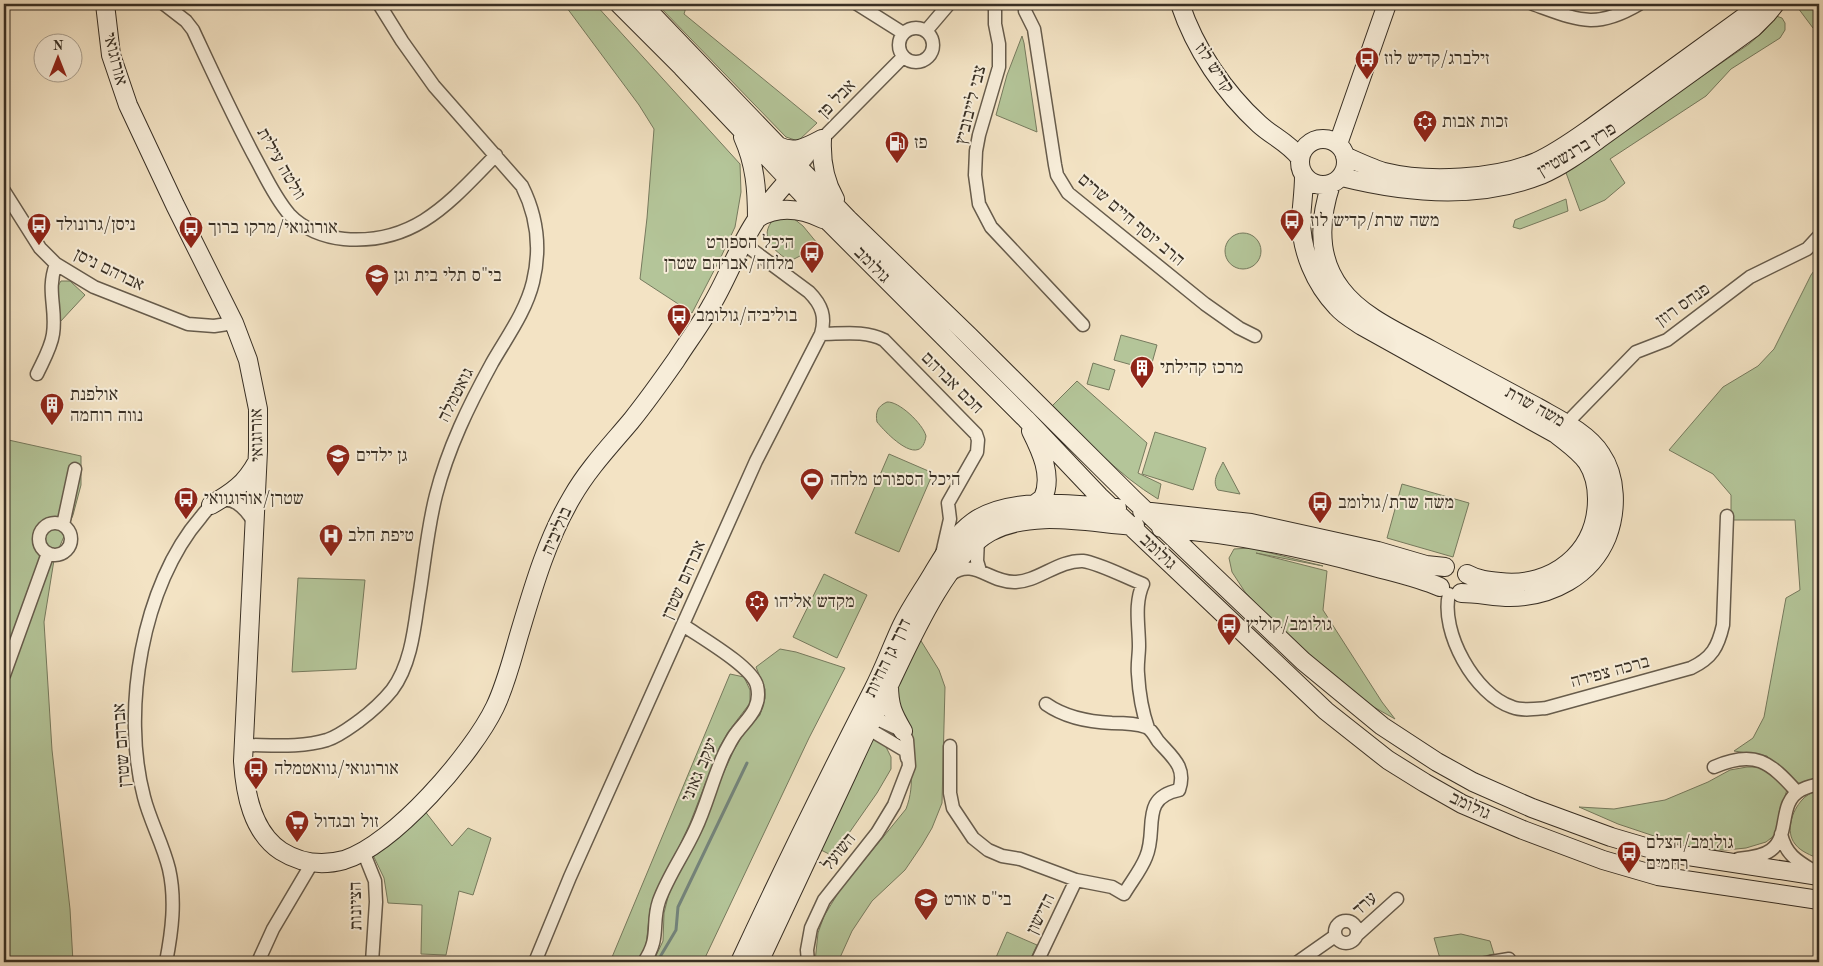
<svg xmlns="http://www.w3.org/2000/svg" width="1823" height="966" viewBox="0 0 1823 966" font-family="'Old Standard TT','Frank Ruhl Libre',serif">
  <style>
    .green { fill: #b4c599; stroke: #767a5e }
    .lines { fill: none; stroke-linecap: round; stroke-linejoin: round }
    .stream { stroke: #74857d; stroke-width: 3 }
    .street-casing { stroke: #675c4c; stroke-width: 15 }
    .secondary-casing { stroke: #382f24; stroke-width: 20 }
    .street { stroke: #f7edd9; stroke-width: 12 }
    .secondary { stroke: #f7edd9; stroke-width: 18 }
    .labels { text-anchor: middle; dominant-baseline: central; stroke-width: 4; stroke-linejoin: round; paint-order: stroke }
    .street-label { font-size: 18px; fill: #382f24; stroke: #f7edd9 }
    .poi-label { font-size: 18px; fill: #382f24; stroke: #f7edd9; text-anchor: start }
  </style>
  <rect width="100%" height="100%" fill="#f3e3c4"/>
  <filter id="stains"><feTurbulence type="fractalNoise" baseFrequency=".004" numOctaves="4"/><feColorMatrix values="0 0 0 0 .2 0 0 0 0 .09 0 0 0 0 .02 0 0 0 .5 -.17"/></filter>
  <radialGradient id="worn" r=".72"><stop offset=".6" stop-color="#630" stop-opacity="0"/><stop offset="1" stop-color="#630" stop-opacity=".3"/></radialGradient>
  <path class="green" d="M564,4H595L740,164L741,192L735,227L720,259L692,313L640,279L647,218L654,129L639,105Z
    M657,4H687L684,14L817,123L798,141L786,137Z
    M1795,4H1819V15L1813,28Z
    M1776,16L1782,18L1785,23V30L1780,38L1731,69L1706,96L1610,159L1625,183L1605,200L1580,211L1565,170L1749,44L1764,31Z
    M1022,36L1024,43L1037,132L996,115L1007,75Z
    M1566,199L1568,211L1520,229L1513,227L1515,220Z
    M793,218L803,226L817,243L812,250L790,261C775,252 757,237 774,219Z
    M1225 251a18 18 0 1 1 36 0a18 18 0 1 1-36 0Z
    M1819,264V448L1817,462L1816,549L1819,586V777H1816L1798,786L1767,756L1734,751L1753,738L1764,717L1786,598L1800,590L1795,520H1731V495L1713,474L1669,450L1723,387L1758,366L1774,349L1811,275Z
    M61,281H70L85,295L60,322C55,307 52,294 61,281Z
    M1121,335L1157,345L1150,370L1114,360Z
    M1093,363L1115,370L1109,390L1087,384Z
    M1077,381L1147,443L1138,473L1161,484L1158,499C1118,475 1086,439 1052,406Z
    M887,402C899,401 923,424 926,436C921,470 886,433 877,422C875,412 878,406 887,402Z
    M1155,432L1206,448L1193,490L1142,474Z
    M4,439L81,456V485L73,515L54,560L44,622L52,750L70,909L73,962H4Z
    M889,454L933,473L899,552L855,533Z
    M1223,462L1240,494L1218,490C1211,481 1219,471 1223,462Z
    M1402,484L1469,503L1453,557L1387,538Z
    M1250,548L1323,566L1256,553L1327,571L1323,610L1382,702L1395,719L1365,702L1280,629L1245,592L1232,572L1229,558L1234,549Z
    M824,574L867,595L837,658L793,637Z
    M298,578L365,580L356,669L292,672Z
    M918,636L939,670L945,687L942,803L932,828L922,845L905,870L872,901L852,931L838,962H815L818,933L824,916L840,890L906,809C911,796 912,784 911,770L897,687Z
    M780,649L796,652L845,668L809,738L703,962H653L663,941L664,913L670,889L734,750L744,733L760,715L765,698V689L756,667Z
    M730,674L744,677L750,690V703L728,732L720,746L690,823L650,909L646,946L637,962H610Z
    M875,737L885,745L891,757V769L877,793L833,856L821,850L867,738Z
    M1747,767H1761L1776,778L1787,789L1775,835L1766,842L1746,848L1726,850H1696L1618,824L1579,807L1614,809L1665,800L1708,782L1730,770Z
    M1816,791H1819V859C1811,855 1801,852 1795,844C1785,831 1792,811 1802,800C1805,796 1811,793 1816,791Z
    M424,810L452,846L468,828L491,838L473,895L459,891L446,955L421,954L422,905L388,903L384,878L373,855Z
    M1007,932L1037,945L1029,962H994Z
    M1461,934L1490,941L1494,954L1456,962H1441L1434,938Z"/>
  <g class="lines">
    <path class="stream" d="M657,962L676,930L678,907L747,763"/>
    <defs>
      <path id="street" d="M164,4L186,21L193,30C214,75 234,119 258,163C267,180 276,199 289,214C303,229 324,237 344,239C415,245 450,202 496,155
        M857,4L903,33
        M995,4V24L999,44V67L979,135L976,151L975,175L979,204L991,227L1083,325
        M1025,4V11L1034,29L1055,165L1057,175L1068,193L1205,304L1239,328L1255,336
        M1533,4C1578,20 1595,30 1639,4
        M899 45a17 17 0 1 1 34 0a17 17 0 1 1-34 0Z
        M926,31L949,4
        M799,168L822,139L903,57
        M4,191L40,248L56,264L94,287L188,324L214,326L234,323
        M821,334C842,334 865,330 884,340L976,434L978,440L977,452L948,503L950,519L942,554
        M37,374C43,361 51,348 53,334C57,308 46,291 56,264
        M1562,428L1636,352L1667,340L1750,277L1807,249L1819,236
        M39 539a16 16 0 1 1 32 0a16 16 0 1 1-32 0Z
        M63,525L75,469
        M978,539L977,561L980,571
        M950,575C974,557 988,582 1014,582C1038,582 1058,560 1083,561C1099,563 1127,578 1143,584C1134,604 1139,625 1139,646C1139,655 1137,665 1138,674C1139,692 1142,711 1148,728
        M1449,594C1440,632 1475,695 1512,707C1522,711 1535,709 1546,708L1691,668C1712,658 1718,647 1723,625L1727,516
        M4,675L48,553
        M864,720L874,732L906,751L907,758
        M244,745C271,745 301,748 327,740C339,736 349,728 359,721C371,712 383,701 392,690C410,666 414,632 418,603C424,568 427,530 436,495C448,448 469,405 492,363C507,337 526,311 533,282C541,249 537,216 522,186L434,86L402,41L379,4
        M950,746V793L953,808L973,838L988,850L1002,856L1020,859L1076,880L1112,887L1124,894C1131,882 1141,870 1146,857C1158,830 1139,798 1179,790C1187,767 1172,757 1158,741C1155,736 1151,729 1146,727C1135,723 1123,723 1112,723C1089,722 1066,718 1046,704
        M1714,767C1755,749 1770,762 1797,792
        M1781,834C1786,856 1799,862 1817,873
        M363,851L375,881L376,902L372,962
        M1738,859C1748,858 1762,857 1771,850C1791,835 1777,803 1801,790C1807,787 1813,785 1819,785
        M1335 932a11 11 0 1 1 22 0a11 11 0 1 1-22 0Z
        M1357,935L1397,899
        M166,962C172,931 176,900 169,869C163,844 150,821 144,797C121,711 142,585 201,517C204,513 207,509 211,506C230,490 246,508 255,524
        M258,962L273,929L312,863
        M535,962L570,877L756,461L821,334C826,317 822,305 809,292L743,243
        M644,962C661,937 651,925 659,901C668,876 684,854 695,830C707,805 713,777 725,752C729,745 732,738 737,732C748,718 762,707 757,686C753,667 700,637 683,625
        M808,962L807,950L811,928L824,900L877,833L894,805L909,766L907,740L903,731L873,717L866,716
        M1037,962L1076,880
        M1298,962L1335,936
        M1491,962L1509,959"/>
      <path id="secondary" d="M105,4L111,55L128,105L175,205L234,323L248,360L258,409V451L243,761C245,793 252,832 281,851C300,863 322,866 344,860C394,845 473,753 495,707C506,684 512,659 519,635C533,588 547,539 572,497C588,469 610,446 631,421C647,401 662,380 676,360C688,341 702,323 712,304C728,277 739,245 757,219C769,201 785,184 799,168
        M619,4L682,67L830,223L1026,419L1099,496L1326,711L1388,760L1425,783L1462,804L1523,830L1603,860L1658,876L1819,900
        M642,4L848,219L969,336L1133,499L1303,661L1382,726L1437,762L1473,782L1532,808L1611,837L1662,852L1819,876
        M1180,4C1195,49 1224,92 1259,124C1272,136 1289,143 1300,158
        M743,137C755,164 757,189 757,219
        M1300 162a23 23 0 1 1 46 0a23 23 0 1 1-46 0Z
        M822,139C821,160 824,180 835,199
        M1338,144L1387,4
        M778,146C795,154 807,147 822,139
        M1345,156C1358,162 1371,168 1384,172C1428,183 1495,179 1536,162C1556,153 1574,140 1591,128L1762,4
        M1304,176C1304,190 1302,204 1301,219C1301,251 1315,284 1337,307C1344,315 1353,320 1362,326L1556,434C1567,443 1579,451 1587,462C1594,473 1597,486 1597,499C1597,553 1552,588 1500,582C1488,581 1478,580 1467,574
        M1342,177C1406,193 1478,200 1541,175C1562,166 1581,152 1599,139L1753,28L1767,14L1775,4
        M1331,184C1319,220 1317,258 1341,289C1362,317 1400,333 1431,350C1466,369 1502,388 1537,407C1558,419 1588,433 1601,454C1617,477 1617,511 1607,537C1591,576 1551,597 1510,597C1494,597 1478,593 1461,593
        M758,218C779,205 802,209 823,219
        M1031,431C1041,451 1053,476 1043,498L1035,504
        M211,505C233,492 245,484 257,462
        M1142,511L1251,523L1378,551L1426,565L1445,567
        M1161,528C1230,533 1300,547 1367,565C1392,572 1417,577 1440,587
        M889,685C889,706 893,714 903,731
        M740,962C782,871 827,780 873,690C884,669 892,646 902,625C911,607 923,590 933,573C944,555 955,535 973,522C1009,496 1074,504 1117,508
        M759,962C788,899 818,837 847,774C861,743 876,712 891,681C911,639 948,555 990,532C1034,509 1087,523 1135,526"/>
    </defs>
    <use href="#street" class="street-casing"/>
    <use href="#secondary" class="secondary-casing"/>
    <use href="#street" class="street"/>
    <use href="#secondary" class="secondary"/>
  </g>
  <defs>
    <symbol id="bus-pin" viewBox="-11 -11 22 30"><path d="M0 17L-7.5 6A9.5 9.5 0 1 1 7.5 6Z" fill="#8f2418" stroke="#f7edd9"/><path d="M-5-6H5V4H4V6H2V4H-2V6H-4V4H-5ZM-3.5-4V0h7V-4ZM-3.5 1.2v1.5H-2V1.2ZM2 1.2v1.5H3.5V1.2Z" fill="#fff"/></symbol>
    <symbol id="synagogue-pin" viewBox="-11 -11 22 30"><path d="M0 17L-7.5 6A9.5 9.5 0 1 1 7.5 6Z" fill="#8f2418" stroke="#f7edd9"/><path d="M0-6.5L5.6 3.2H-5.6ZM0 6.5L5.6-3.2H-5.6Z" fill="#fff"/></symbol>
    <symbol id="fuel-pin" viewBox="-11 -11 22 30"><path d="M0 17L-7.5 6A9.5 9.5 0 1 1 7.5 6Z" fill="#8f2418" stroke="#f7edd9"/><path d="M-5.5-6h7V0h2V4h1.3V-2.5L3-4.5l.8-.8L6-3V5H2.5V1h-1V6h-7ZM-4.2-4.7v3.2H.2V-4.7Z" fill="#fff"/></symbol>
    <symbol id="school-pin" viewBox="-11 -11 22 30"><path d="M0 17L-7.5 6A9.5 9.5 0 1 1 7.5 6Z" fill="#8f2418" stroke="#f7edd9"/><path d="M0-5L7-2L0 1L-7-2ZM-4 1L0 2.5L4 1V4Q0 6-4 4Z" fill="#fff"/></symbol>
    <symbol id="building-pin" viewBox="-11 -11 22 30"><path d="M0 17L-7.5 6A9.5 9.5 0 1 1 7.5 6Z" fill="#8f2418" stroke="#f7edd9"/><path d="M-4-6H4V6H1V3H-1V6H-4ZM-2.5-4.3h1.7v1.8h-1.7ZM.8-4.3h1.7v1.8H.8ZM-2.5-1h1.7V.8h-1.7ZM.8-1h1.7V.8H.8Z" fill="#fff"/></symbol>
    <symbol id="stadium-pin" viewBox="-11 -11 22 30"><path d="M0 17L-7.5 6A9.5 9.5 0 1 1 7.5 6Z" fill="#8f2418" stroke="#f7edd9"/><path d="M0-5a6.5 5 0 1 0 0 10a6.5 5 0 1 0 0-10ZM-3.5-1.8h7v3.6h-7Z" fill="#fff"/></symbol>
    <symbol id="hospital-pin" viewBox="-11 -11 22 30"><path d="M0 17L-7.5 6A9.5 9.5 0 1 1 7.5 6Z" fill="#8f2418" stroke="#f7edd9"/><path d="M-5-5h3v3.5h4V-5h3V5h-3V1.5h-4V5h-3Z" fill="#fff"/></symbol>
    <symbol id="supermarket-pin" viewBox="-11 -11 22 30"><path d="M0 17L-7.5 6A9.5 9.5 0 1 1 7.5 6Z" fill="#8f2418" stroke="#f7edd9"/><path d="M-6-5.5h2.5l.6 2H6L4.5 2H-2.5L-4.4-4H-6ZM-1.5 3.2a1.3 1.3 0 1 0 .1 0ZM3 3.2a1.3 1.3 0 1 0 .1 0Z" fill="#fff"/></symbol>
  </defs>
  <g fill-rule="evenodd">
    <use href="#bus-pin" x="1353" y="45" width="28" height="38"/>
    <use href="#synagogue-pin" x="1411" y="108" width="28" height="38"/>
    <use href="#fuel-pin" x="883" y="129" width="28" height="38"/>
    <use href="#bus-pin" x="1278" y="207" width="28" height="38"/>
    <use href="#bus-pin" x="25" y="211" width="28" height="38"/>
    <use href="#bus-pin" x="177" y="214" width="28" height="38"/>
    <use href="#bus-pin" x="798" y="239" width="28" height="38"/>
    <use href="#school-pin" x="363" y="262" width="28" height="38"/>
    <use href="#bus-pin" x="665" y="302" width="28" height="38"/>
    <use href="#building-pin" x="1128" y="354" width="28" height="38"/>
    <use href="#building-pin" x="38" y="391" width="28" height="38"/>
    <use href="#school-pin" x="324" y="442" width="28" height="38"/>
    <use href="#stadium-pin" x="798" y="466" width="28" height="38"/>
    <use href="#bus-pin" x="172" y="485" width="28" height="38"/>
    <use href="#bus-pin" x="1306" y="489" width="28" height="38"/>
    <use href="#hospital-pin" x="317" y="522" width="28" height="38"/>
    <use href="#synagogue-pin" x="743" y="588" width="28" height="38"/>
    <use href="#bus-pin" x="1215" y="611" width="28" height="38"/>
    <use href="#bus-pin" x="242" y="755" width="28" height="38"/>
    <use href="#supermarket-pin" x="283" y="808" width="28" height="38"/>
    <use href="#bus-pin" x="1615" y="839" width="28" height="38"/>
    <use href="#school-pin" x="912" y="886" width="28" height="38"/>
  </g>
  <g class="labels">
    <g class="street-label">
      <text transform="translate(115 59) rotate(76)">אורוגואי</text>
      <text transform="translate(1214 68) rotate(56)">קדיש לוז</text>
      <text transform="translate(837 99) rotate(-46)">אבל פן</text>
      <text transform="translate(971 105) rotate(-76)">צבי לייבוביץ</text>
      <text transform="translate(1577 150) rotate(-31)">פרץ ברנשטיין</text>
      <text transform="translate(281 164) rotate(60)">וולטה עילית</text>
      <text transform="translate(1131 220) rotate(40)">הרב יוסף חיים שרים</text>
      <text transform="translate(872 265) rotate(45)">גולומב</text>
      <text transform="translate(109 270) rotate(26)">אברהם ניסן</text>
      <text transform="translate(1683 305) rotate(-35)">פנחס רוזן</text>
      <text transform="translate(952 383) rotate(45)">חכם אברהם</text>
      <text transform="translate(456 395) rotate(-63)">גואטמלה</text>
      <text transform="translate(1535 407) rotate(29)">משה שרת</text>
      <text transform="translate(257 435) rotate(-91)">אורוגואי</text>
      <text transform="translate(557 531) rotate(-66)">בוליביה</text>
      <text transform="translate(1158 552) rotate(43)">גולומב</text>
      <text transform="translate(684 580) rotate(-66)">אברהם שטרן</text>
      <text transform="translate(888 658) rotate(-64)">דרך גן החיות</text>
      <text transform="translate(1610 672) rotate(-15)">ברכה צפירה</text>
      <text transform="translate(122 745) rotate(-94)">אברהם שטרן</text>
      <text transform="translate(700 770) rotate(-67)">יעקב גאוני</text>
      <text transform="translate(1470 806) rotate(25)">גולומב</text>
      <text transform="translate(839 852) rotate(-51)">השועל</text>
      <text transform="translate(1365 904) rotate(-42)">ערד</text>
      <text transform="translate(356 906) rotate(-91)">הציונות</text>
      <text transform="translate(1041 914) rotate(-64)">הדישון</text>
    </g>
    <g class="poi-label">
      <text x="1384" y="59">זילברג/קדיש לוז</text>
      <text x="1442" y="122">זכות אבות</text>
      <text x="914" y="143">פז</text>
      <text x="1310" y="221">משה שרת/קדיש לוז</text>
      <text x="56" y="225">ניסן/גרונולד</text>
      <text x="208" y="228">אורוגואי/מרקו ברוך</text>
      <text x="794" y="243" text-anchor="end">היכל הספורט<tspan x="794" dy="21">מלחה/אברהם שטרן</tspan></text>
      <text x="394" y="276">בי"ס תלי בית וגן</text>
      <text x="696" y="316">בוליביה/גולומב</text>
      <text x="1160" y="368">מרכז קהילתי</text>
      <text x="70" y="395">אולפנת<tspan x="70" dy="21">נווה רוחמה</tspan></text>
      <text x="356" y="456">גן ילדים</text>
      <text x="830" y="480">היכל הספורט מלחה</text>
      <text x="204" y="499">שטרן/אורוגוואי</text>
      <text x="1338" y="503">משה שרת/גולומב</text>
      <text x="348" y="536">טיפת חלב</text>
      <text x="774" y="602">מקדש אליהו</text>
      <text x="1246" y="625">גולומב/קוליץ</text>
      <text x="274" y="769">אורוגואי/גוואטמלה</text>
      <text x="314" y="822">זול ובגדול</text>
      <text x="1646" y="843">גולומב/הצלם<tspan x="1646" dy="21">רחמים</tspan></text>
      <text x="944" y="900">בי"ס אורט</text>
    </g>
  </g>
  <rect width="1823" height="966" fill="none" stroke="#f3e3c4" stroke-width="20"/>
  <rect x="5" y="5" width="1813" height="956" fill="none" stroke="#382f24" stroke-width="2.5"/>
  <rect x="10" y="10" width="1803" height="946" fill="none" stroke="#382f24"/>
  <g transform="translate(58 58)"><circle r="24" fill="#f7edd9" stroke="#aba191"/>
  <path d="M0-4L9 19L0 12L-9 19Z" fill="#8f2418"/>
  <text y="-8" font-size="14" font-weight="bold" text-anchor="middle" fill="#382f24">N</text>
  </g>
  <rect width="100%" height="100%" filter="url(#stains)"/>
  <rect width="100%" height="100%" fill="url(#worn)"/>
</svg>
